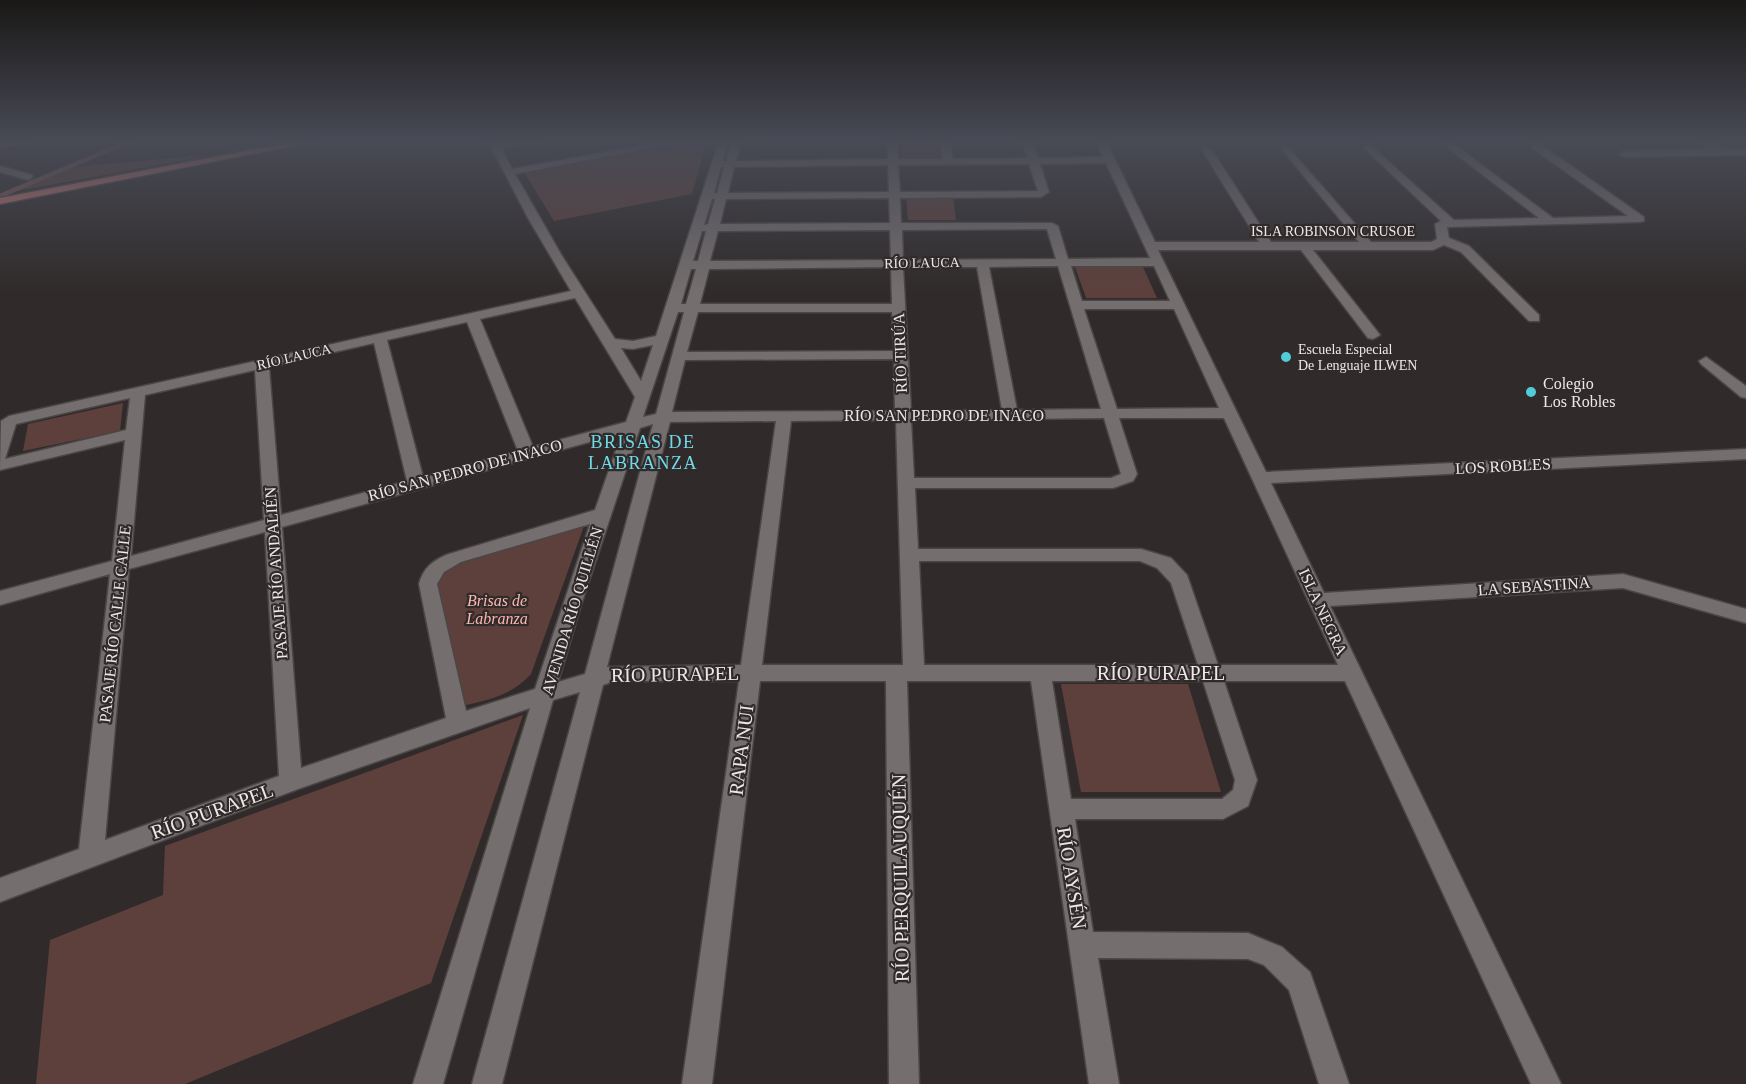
<svg xmlns="http://www.w3.org/2000/svg" width="1746" height="1084" viewBox="0 0 1746 1084" font-family="Georgia,serif">
  <style>
    .green { fill: #5d403c }
    .lines { fill: none; stroke-linecap: round; stroke-linejoin: round }
    .stream { stroke: #7d5652; stroke-width: 4.5 }
    .minor-casing { stroke: #4b4646; stroke-width: 3 }
    .primary-casing { stroke: #4b4646; stroke-width: 3 }
    .minor { fill: #756e6e; fill-rule: evenodd }
    .primary { fill: #c4736d; fill-rule: evenodd }
    .poi-dot { fill: #52cbd9; stroke: #302b2a; stroke-width: 2 }
    .labels { text-anchor: middle; dominant-baseline: central; stroke-width: 4.5; stroke-linejoin: round; paint-order: stroke }
    .far-street-label { font-size: 14px; fill: #ece8e8; stroke: #302b2a }
    .far-poi-label { font-size: 14px; fill: #ece8e8; stroke: #302b2a; text-anchor: start }
    .street-label { font-size: 16px; fill: #ece8e8; stroke: #302b2a }
    .poi-label { font-size: 16px; fill: #ece8e8; stroke: #302b2a; text-anchor: start }
    .park-label { font-size: 16px; font-style: italic; fill: #fdb7af; stroke: #302b2a }
    .neighbourhood-label { font-size: 18px; letter-spacing: 1.5px; fill: #70dae8; stroke: #302b2a }
    .near-street-label { font-size: 20px; fill: #ece8e8; stroke: #302b2a }
  </style>
  <rect width="100%" height="100%" fill="#302b2a"/>
  <path class="green" d="M697,141H707L692,194L554,221L524,172Z
    M901,141H939L940,159L902,160Z
    M217,154L17,191L74,167Z
    M906,195H953L956,220H908Z
    M1075,267H1143L1157,298H1086Z
    M123,403L120,431L23,451L28,424Z
    M584,526L531,674C513,694 492,699 466,705L435,587L444,570L463,560Z
    M1061,684H1188L1221,792H1081Z
    M523,715L431,983L185,1084H36L50,940L163,895L165,846Z"/>
  <g class="lines">
    <path class="stream" d="M0,196L130,141"/>
    <defs>
      <path id="minor" d="M488,141H498L499,144L538,141L502,149L512,169L667,141H688L515,174L562,256L615,339L633,341L656,336L719,141H729L723,161H726L731,141H741L736,161L888,159L887,141H897L898,159H942L940,141H950L953,159L1028,158L1022,141H1032L1038,158L1103,157L1096,141H1106L1155,242H1259L1202,150L1207,147L1212,150L1271,242H1359L1282,150V146L1286,145L1371,242H1431L1437,239L1435,224L1441,221L1365,149L1364,147L1369,144L1454,220L1539,218L1448,148V144L1452,143L1553,218L1628,216L1532,148V144H1540L1644,217V221L1640,222L1447,227L1449,238L1469,246L1539,315V321H1529L1461,252L1444,245L1433,250H1313L1380,335L1373,339L1368,338L1301,250H1158L1266,472L1746,449V459L1271,483L1324,593L1623,574L1746,609V623L1623,588L1330,606L1561,1084H1531L1345,681H1224L1257,780L1248,806L1223,819H1075L1093,932L1248,933L1282,947L1310,972L1349,1084H1319L1289,990L1264,965L1248,959L1098,958L1119,1084H1089L1031,681H907L919,1084H889L886,681H760L712,1084H682L739,681H614L603,685L502,1084H472L580,692L553,700L443,1084H413L530,708L298,789L0,902V878L79,849L110,574L0,605V591L112,561L125,440L0,470L1,421L9,416L571,291L528,218ZM1106,163L1150,258L1068,259L1058,226L1052,223H901L900,198L1041,197L1049,192L1040,164ZM1029,164L1038,191L900,192L898,165ZM888,165L889,192L728,193L734,167ZM721,167H724L717,193H714ZM889,198L890,223L720,224L726,199ZM712,199H715L708,224L704,225ZM1047,229L1056,259L903,260L902,230ZM890,230L891,260L710,261L718,231ZM702,231H706L698,261H693ZM1058,266L1101,409L1017,410L989,267ZM1071,266H1154L1170,301H1082ZM891,267L892,304H700L709,269ZM903,267H977L1002,410L911,411ZM691,269H696L686,304H681ZM575,298L635,397L626,422L533,447L480,319ZM1084,309H1174L1219,408L1117,409ZM678,312H684L656,414L643,417ZM698,312H892L894,351L687,352ZM467,322L518,451L423,477L387,340ZM374,343L407,481L281,515L269,367ZM653,345L641,381L621,348L633,349ZM894,359L895,411L672,412L685,360ZM255,370L264,520L131,556L145,395ZM130,398L126,430L5,459L16,424ZM1104,418L1121,474L1111,478H914L911,420ZM1119,418H1224L1338,665H1218L1187,575L1171,558L1141,549H918L915,488H1113L1133,481L1137,474ZM896,420L903,665H762L791,421ZM776,421L741,665L607,667L670,422ZM653,424L585,674L558,682L581,605L640,428ZM622,433L595,510L449,554C433,560 423,568 419,584L446,718L301,768L282,527ZM590,524L535,689L466,711L437,584L444,572L461,562ZM265,532L279,776L105,840L129,569ZM919,561H1140L1157,568L1171,583L1198,665H924ZM1052,681H1203L1235,780L1233,790L1222,799H1071Z
        M1697,141H1709L1725,149H1746V155L1624,157L1619,154L1624,151L1710,149Z
        M0,166L32,175L33,177L28,180L0,172Z
        M1706,357L1746,386V398L1741,397L1701,364L1699,361Z"/>
      <path id="primary" d="M29,141L0,148V142Z
        M298,141H318L0,204V198Z"/>
    </defs>
    <use href="#minor" class="minor-casing"/>
    <use href="#primary" class="primary-casing"/>
    <use href="#minor" class="minor"/>
    <use href="#primary" class="primary"/>
  </g>
  <linearGradient id="sky" x2="0" y2="1"><stop stop-color="#1a1817"/><stop offset="0.48" stop-color="#484a55"/><stop offset="1" stop-color="#484a55" stop-opacity="0"/></linearGradient>
  <rect width="1746" height="293" fill="url(#sky)"/>
  <g class="poi-dot">
    <circle cx="1286" cy="357" r="6"/>
    <circle cx="1531" cy="392" r="6"/>
  </g>
  <g class="labels">
    <g class="far-street-label">
      <text x="1333" y="231">ISLA ROBINSON CRUSOE</text>
      <text transform="translate(922 263) rotate(-1)">RÍO LAUCA</text>
      <text transform="translate(294 357) rotate(-13)">RÍO LAUCA</text>
    </g>
    <g class="far-poi-label">
      <text x="1298" y="349">Escuela Especial<tspan x="1298" dy="16">De Lenguaje ILWEN</tspan></text>
    </g>
    <g class="street-label">
      <text transform="translate(900 353) rotate(-92)">RÍO TIRÚA</text>
      <text x="944" y="415">RÍO SAN PEDRO DE INACO</text>
      <text transform="translate(1503 466) rotate(-3)">LOS ROBLES</text>
      <text transform="translate(465 470) rotate(-15)">RÍO SAN PEDRO DE INACO</text>
      <text transform="translate(276 573) rotate(-94)">PASAJE RÍO ANDALIÉN</text>
      <text transform="translate(1534 586) rotate(-4)">LA SEBASTINA</text>
      <text transform="translate(572 611) rotate(-73)">AVENIDA RÍO QUILLÉN</text>
      <text transform="translate(1323 612) rotate(65)">ISLA NEGRA</text>
      <text transform="translate(115 624) rotate(-84)">PASAJE RÍO CALLE CALLE</text>
    </g>
    <g class="poi-label">
      <text x="1543" y="383">Colegio<tspan x="1543" dy="18">Los Robles</tspan></text>
    </g>
    <g class="park-label">
      <text x="497" y="600">Brisas de<tspan x="497" dy="18">Labranza</tspan></text>
    </g>
    <g class="neighbourhood-label">
      <text x="643" y="442">BRISAS DE<tspan x="643" dy="21">LABRANZA</tspan></text>
    </g>
    <g class="near-street-label">
      <text x="1161" y="673">RÍO PURAPEL</text>
      <text transform="translate(675 674) rotate(-1)">RÍO PURAPEL</text>
      <text transform="translate(741 750) rotate(-83)">RAPA NUI</text>
      <text transform="translate(212 811) rotate(-20)">RÍO PURAPEL</text>
      <text transform="translate(900 878) rotate(-91)">RÍO PERQUILAUQUÉN</text>
      <text transform="translate(1072 878) rotate(81)">RÍO AYSÉN</text>
    </g>
  </g>
</svg>
